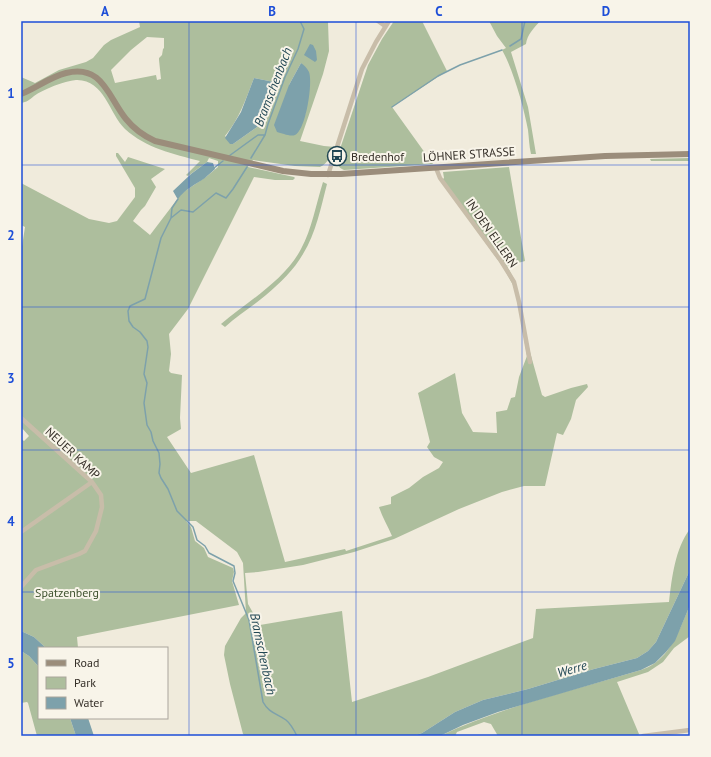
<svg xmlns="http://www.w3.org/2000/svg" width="711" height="757" viewBox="0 0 711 757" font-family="'PT Sans',sans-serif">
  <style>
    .green { fill: #adbe9d; fill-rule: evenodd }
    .water { fill: #7da1ab }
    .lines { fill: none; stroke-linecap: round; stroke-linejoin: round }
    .stream { stroke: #7da1ab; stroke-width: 1.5 }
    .street { stroke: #c8bda9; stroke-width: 4.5 }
    .secondary { stroke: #9b8d7b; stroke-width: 6 }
    .grid { fill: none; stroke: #1d4ed8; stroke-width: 1; stroke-opacity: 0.55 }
    .labels { text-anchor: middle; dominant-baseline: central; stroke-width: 4; stroke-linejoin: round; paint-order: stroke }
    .street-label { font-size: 12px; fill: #352f28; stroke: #f8f4e9 }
    .poi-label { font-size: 12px; fill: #352f28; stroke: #f8f4e9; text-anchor: start }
    .park-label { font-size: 12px; fill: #3e522e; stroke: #f8f4e9 }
    .water-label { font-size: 13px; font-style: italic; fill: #214754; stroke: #f8f4e9 }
    .neatline { fill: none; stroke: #1d4ed8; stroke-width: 1.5 }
    .grid-label { font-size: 13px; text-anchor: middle; font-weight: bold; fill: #1d4ed8 }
  </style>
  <rect width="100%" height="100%" fill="#f0ebdc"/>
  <path class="green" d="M139,21H330L328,22L329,51L323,74L300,141L324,146L335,147C331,154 328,164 320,167L295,166L253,160L248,167L294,177L295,178L293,180H275L254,177L188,309L169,334L171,354L169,371L171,373L182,375L180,418L181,429L167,437L191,473L254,455L285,562L345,549L346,551L392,536C388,526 382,517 379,507L391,504V497L409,488L423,477L439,468L443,462L434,457L427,447L430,442L418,393L455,373L462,413L473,432L497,433L496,412L507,410L511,398L515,397L519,377L527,356L517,298L513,285L503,267L441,181L444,178L443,172L509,167L525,261L507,266L514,279L530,352L542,395L545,397L571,388L587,384L588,387L576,400L571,419L563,435L557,433L545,486H524L502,492L459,509L394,539L354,552L303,565L258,572L245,573L248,604L260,625L342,611L352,702L428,677L533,638L536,609L669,602C672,577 675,549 690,529V570L656,642L648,651L637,658L594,669L528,689L483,700L455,712L422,733L413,736H245L243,734L230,684L224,655L225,646L241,618L246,613L243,563L237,552L196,521H186L191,527L195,541L204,548L208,557L233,568L234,572L232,581L239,605L77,637L78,648H46L34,637L21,631V439L24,441L29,436L21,427V253L25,227L21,225V183L89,219L109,223L117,221L135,197V188L116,156V153H118L125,162L128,157L165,169L151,179L156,187L145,206L141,210L133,221L150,235L182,193L206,177L218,167V161L209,158L207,162L188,176L186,175L200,161C173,154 146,148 125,129C109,113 104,79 76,80C64,81 44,89 34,96C29,100 27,102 21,103V77L35,83L59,70L86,62L93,58L104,45L111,40L140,27ZM147,37L164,38V48L163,49L162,55L159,58V60L161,79L157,80L156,75L115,83L111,70L131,50ZM301,63L310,82L305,115L289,85ZM254,78L274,82L263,119L257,127L233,144L225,136C239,119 246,99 254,78Z
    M394,21H422L447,71L392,107L433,164L344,170C338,168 337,163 337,158L368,65L382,39Z
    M489,21H540C534,28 527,35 526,44L511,52L528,107L536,154H531C529,146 529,138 528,130C524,108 513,69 502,50L506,48L497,36Z
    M690,158V161H651L650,159Z
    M323,182L327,184C321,207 316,233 303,254C294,270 280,283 266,295C253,306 238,315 225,327L221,324C247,302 285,280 301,249C312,229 316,204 323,182Z
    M690,605V636L674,648L663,662L648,672L617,682L639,734L638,736H498L491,724L484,722L457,732L455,736H440C503,706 575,690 641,670C646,668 651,666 655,663C674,649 681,625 690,605Z
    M21,651L29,656L39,667V718H70L76,736H37L28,703L27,702L21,703Z"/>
  <path class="water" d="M310,44L313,45L316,51L317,60L315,62L304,55Z
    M301,63C304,65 307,68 309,72C313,82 306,130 295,135C290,137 282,133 277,132L274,125L289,85Z
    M254,78L274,82L263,119L257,127L233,144H230L225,138L241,112Z
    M207,162L213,163L215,169C212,172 208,175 205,178C195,185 185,189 178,199L177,198L173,191L191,174Z
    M690,570V605L675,641L666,652L655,663L641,670L498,712L463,725L440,736H413L422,733L455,712L483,700L528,689L594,669L637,658L648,651L656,642Z
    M21,631L34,637L46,648H39V667L29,656L21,651Z
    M70,718H88L94,736H76Z"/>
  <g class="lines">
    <path class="stream" d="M510,46L521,39L525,21
      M392,107L438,76L460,65L502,50
      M229,156L258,135H265
      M251,158L265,135L268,124L285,77L298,49L304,29L300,21
      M247,167L233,189L226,198L216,193L193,212L181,210L171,218L161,238L145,299L130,306L128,311L129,321L133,327L140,332L147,341L148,347L144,374L147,383L144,403L147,425L151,432L153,441L159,453L160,464L159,473L161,478L168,489L177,511L193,527L197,540L205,546L209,553L234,566L235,573L233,581L249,620L263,702C269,713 276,713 286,720C291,724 294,730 297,736
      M214,168L223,161
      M171,218L172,208L178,199"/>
    <path class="street" d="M378,21L385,26
      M436,168L440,178L501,261L514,282L519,302L530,362
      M328,175L362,69L376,42L389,21
      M21,418L92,482L101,495L102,507L96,531L85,551L79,554L36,570L21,587
      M21,532L92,482
      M643,736L690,730"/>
    <path class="secondary" d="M21,94C36,88 50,77 66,73C103,64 108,97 126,119C134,129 144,136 155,141L283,171L311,174H341L605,156L690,154"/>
  </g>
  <path class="grid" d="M189,21V736M356,21V736M522,21V736M21,165H690M21,307H690M21,450H690M21,592H690"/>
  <defs>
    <symbol id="bus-ring" viewBox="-11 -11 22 22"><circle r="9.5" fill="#f8f4e9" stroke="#214754" stroke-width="1.5"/><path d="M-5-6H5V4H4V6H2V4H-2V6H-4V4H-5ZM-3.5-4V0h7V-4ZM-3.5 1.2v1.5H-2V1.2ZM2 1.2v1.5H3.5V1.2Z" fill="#214754"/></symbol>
  </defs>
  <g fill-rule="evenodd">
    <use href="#bus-ring" x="326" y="145" width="22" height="22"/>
  </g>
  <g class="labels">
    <g class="street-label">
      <text transform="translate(469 154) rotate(-4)">LÖHNER STRASSE</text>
      <text transform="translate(492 233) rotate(55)">IN DEN ELLERN</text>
      <text transform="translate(73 453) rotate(43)">NEUER KAMP</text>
    </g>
    <g class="poi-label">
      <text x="351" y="156">Bredenhof</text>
    </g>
    <g class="park-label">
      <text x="67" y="592">Spatzenberg</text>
    </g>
    <g class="water-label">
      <text transform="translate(273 87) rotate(-69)">Bramschenbach</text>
      <text transform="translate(263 654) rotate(78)">Bramschenbach</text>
      <text transform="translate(572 669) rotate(-16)">Werre</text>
    </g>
  </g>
  <rect width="711" height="757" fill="none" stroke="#f8f4e9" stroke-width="44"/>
  <rect x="38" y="647" width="130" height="72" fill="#f8f4e9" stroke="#aaa59c"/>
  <rect x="46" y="660" width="20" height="6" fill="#9b8d7b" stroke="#aaa59c"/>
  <text x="74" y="667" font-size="12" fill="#352f28">Road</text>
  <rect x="46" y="677" width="20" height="12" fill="#adbe9d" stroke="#aaa59c"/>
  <text x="74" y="687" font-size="12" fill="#352f28">Park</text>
  <rect x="46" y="697" width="20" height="12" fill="#7da1ab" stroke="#aaa59c"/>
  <text x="74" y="707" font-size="12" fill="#352f28">Water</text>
  <rect x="22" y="22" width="667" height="713" class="neatline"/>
  <g class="grid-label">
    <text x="105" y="16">A</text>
    <text x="272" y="16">B</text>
    <text x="439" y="16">C</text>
    <text x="606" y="16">D</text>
    <text x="11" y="98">1</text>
    <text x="11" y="240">2</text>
    <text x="11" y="383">3</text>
    <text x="11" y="526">4</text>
    <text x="11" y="668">5</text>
  </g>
</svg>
